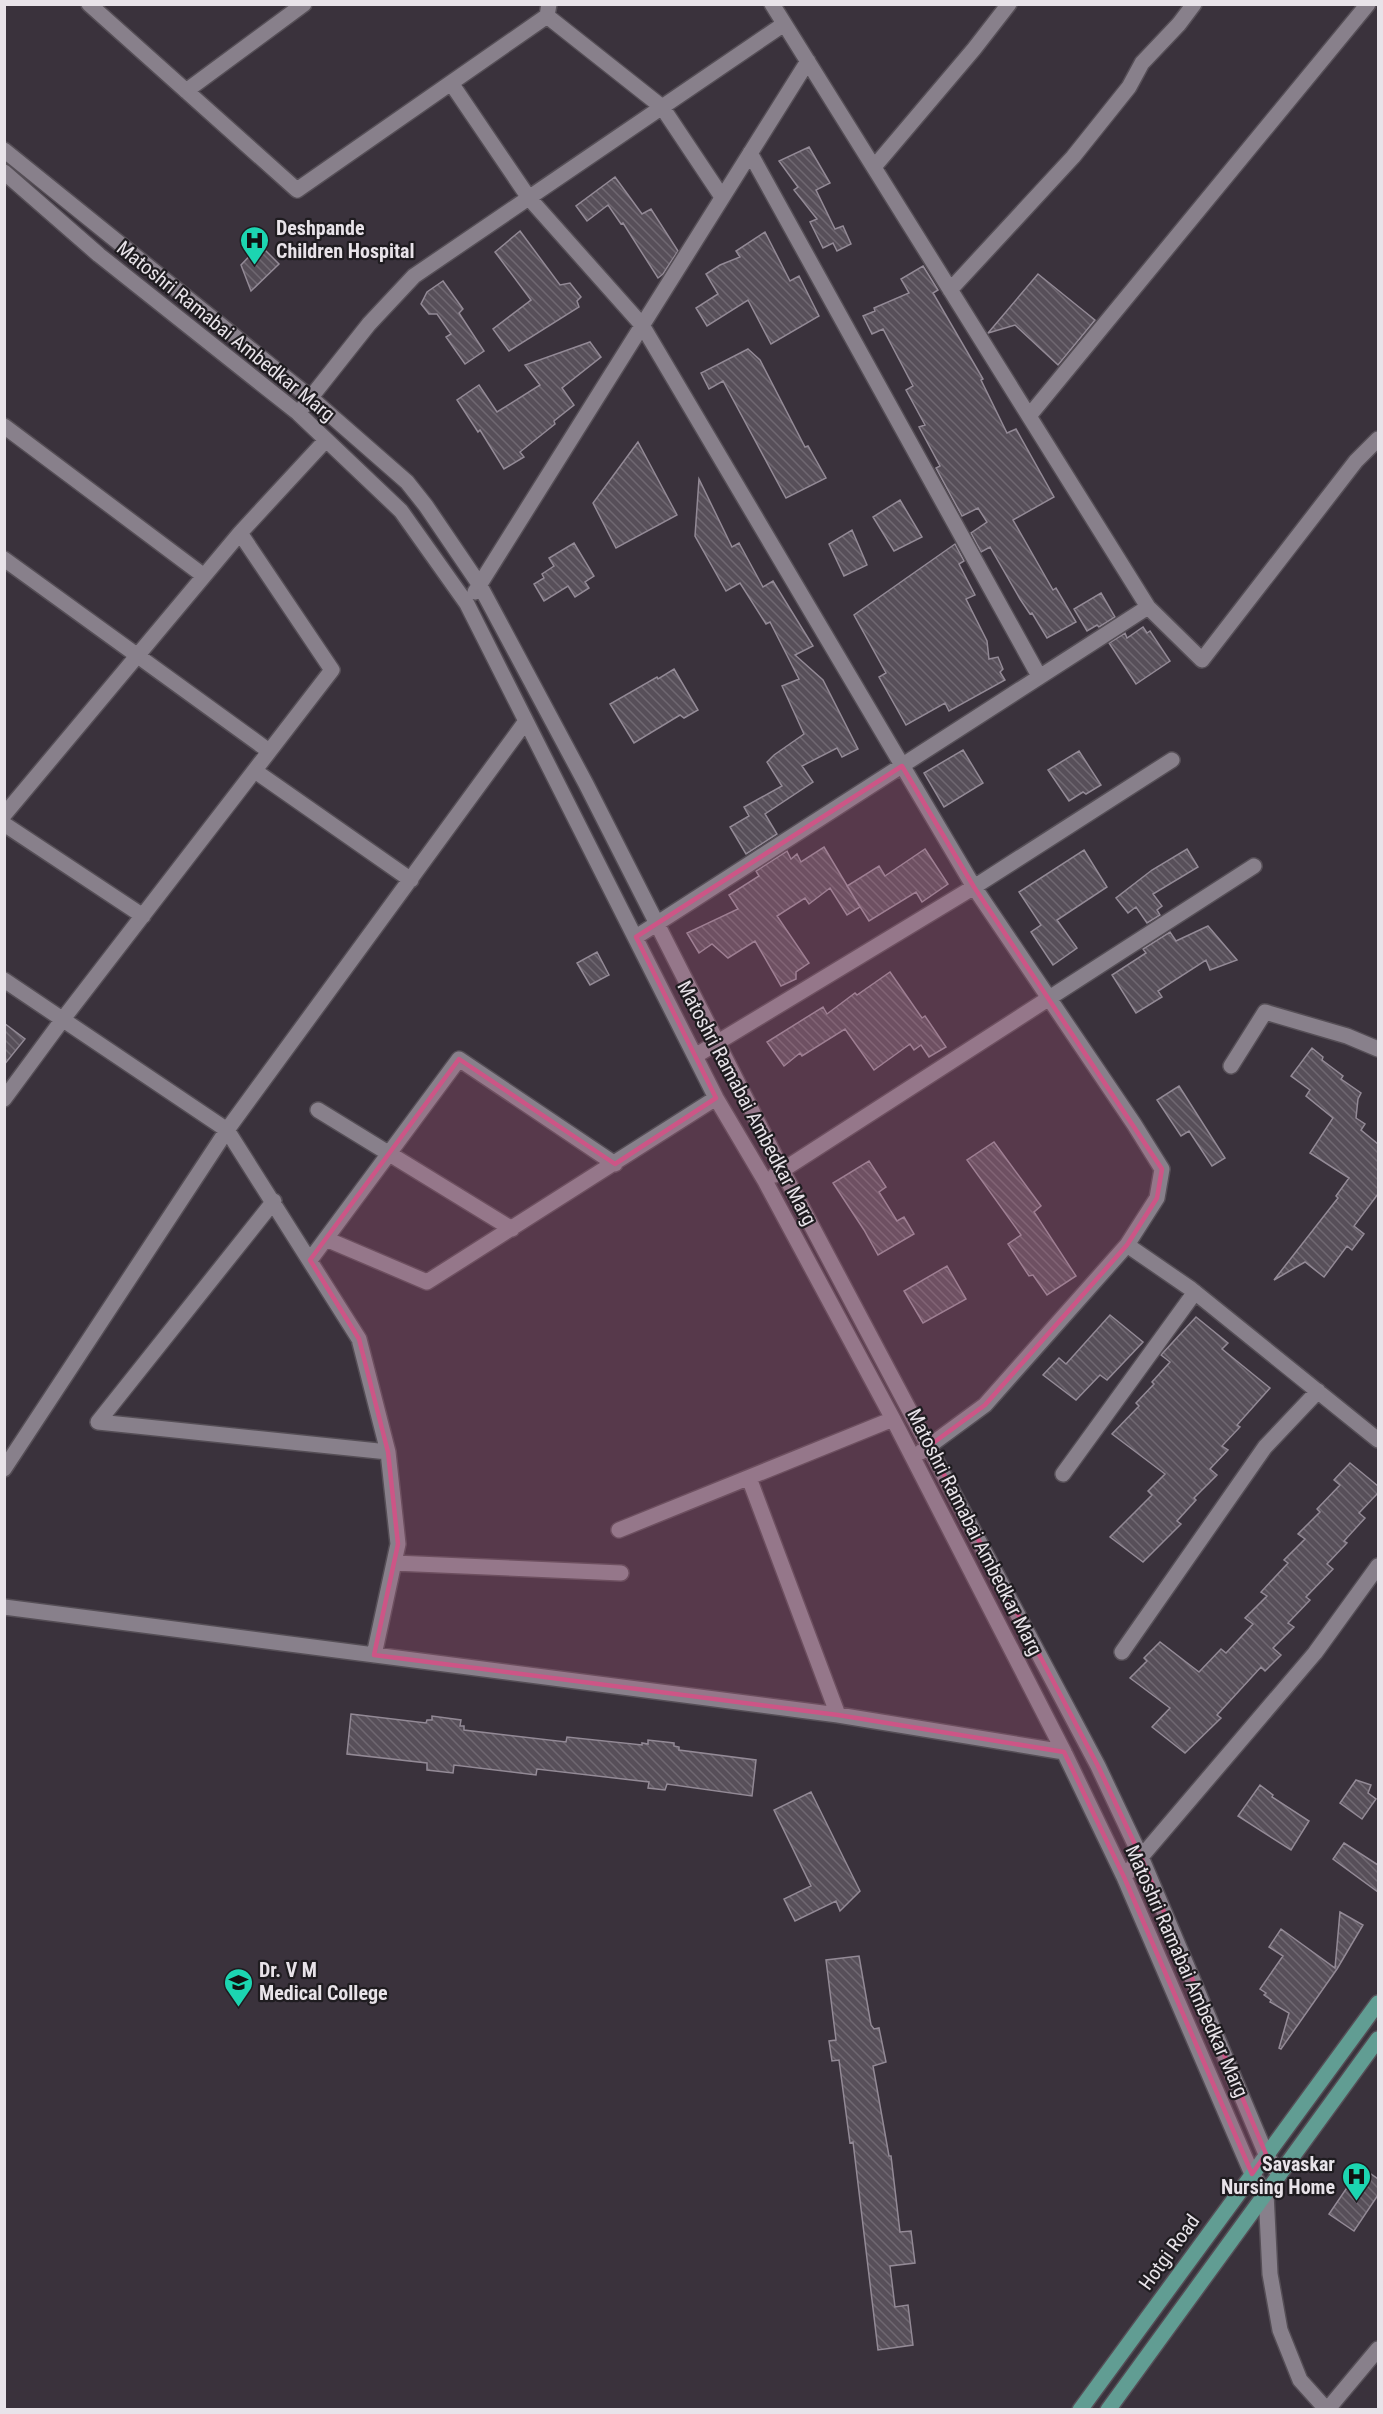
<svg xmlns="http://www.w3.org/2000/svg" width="1383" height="2414" viewBox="0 0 1383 2414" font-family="'Roboto Condensed',sans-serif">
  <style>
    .building { fill: url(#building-back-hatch); stroke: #938a96; stroke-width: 1.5 }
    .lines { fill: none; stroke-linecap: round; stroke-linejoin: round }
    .minor-casing { stroke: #554e56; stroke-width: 18 }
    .major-casing { stroke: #554e56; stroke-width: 18 }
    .minor { stroke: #88808b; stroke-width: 15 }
    .major { stroke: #619d93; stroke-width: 15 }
    .marked { fill: #cd5586; fill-opacity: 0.2; stroke: #cd5586; stroke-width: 4.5; stroke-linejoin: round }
    .labels { text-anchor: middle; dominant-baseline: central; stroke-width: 4.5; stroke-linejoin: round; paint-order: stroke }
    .poi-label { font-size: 20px; font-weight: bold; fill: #e8e3e9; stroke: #1f1c20; text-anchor: start }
    .street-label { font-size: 20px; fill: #e8e3e9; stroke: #1f1c20 }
  </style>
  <defs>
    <pattern id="building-back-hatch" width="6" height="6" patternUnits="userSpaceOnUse" patternTransform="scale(1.5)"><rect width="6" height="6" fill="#574f59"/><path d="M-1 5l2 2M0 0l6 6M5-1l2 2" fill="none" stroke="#6f6871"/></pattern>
  </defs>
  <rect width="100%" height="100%" fill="#3a323c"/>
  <path class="building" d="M809,147L830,183L816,190L835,229L843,226L851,244L837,251L833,243L823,248L810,222L817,219L794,190L798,187L779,161Z
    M615,177L642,214L651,209L678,251L663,274L658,278L623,223L621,224L608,205L587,221L576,206Z
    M520,231L560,285L570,283L581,297L577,301L579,307L509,351L493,329L531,300L495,252Z
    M765,232L790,281L799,276L819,316L771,344L748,300L707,326L696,308L718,294L706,274L720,265L740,257L736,251Z
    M260,245L279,264L251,291L241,265Z
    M923,266L938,290L933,293L983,379L981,380L1007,433L1016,429L1054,497L1013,520L1053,590L1056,588L1076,622L1047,638L1032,613L1030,614L1020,599L990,547L981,552L971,533L987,522L978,508L962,516L936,468L940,466L919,427L925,425L906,390L913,386L883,329L872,334L863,316L875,311L874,308L909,293L901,279Z
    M1038,274L1095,320L1058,365L1015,325L988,333Z
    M443,281L463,309L459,313L484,351L465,364L446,337L451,334L437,314H429L421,304L427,292Z
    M590,342L601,357L562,388L574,405L554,421L555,424L520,452L524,457L504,469L480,430L478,432L457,400L479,385L497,412L540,385L525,365Z
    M748,349L760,360L805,447L808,446L826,478L786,498L723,381L709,389L701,373Z
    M638,442L677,515L616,548L593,503Z
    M699,479L732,547L739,543L763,587L773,581L813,646L795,655L823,680L858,749L842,757L837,748L802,766L813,782L765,814L777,834L746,854L730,827L749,816L744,807L782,786L767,762L774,755L804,734L782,686L799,679L770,622L766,624L740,583L726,591L695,536Z
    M900,500L922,537L894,551L873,517Z
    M852,530L867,565L844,576L829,544Z
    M574,543L594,576L585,582L589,588L575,597L568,586L544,601L534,584L544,578L542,574L554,566L549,558Z
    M955,544L964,561L959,564L975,595L966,599L987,641L989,659L998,657L1003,669L1000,672L1005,680L949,711L945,703L906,725L879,677L886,673L854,615Z
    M1101,593L1115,617L1099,627L1097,625L1087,631L1074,609Z
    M1143,627L1147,633L1150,631L1170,661L1136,684L1109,643L1125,633L1127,638Z
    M674,669L698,710L684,718L680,715L634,743L610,704L657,677L658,679Z
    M963,750L983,783L944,807L924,773Z
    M1079,751L1101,785L1086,794L1083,792L1069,801L1048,770Z
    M824,847L860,907L847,915L830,888L809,904L805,898L777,916L809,963L796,972V979L781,986L755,941L728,958L712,944L699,953L687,933L738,909L729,895L759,876L756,871L787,851L791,859L797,854L801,862Z
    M925,849L948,884L922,902L916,892L869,921L847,886L879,866L885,876Z
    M1187,849L1198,867L1153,894L1162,906L1157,910L1160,915L1147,923L1136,907L1128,913L1116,898L1152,870Z
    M1084,850L1107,887L1057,920L1077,948L1053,965L1031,932L1041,925L1019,892Z
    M1208,926L1237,960L1210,970L1206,960L1158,991L1162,997L1136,1013L1112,975L1146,953L1143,949L1170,932L1176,941Z
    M597,952L609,975L590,985L577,963Z
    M890,972L922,1018L925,1016L946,1047L929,1057L921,1045L914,1050L910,1044L874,1070L845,1029L802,1056L800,1053L784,1066L767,1042L823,1007L827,1014L855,993L857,995Z
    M4,1023L25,1039L4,1065Z
    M1312,1048L1323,1057L1322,1060L1343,1076L1341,1079L1361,1093L1358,1099L1356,1118L1365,1124L1361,1130L1378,1144V1194L1354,1226L1364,1234L1352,1250L1347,1246L1324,1277L1305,1262L1274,1280L1338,1198L1336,1196L1349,1178L1310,1153L1333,1118L1306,1096L1310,1090L1291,1076Z
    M1179,1086L1225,1158L1212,1166L1189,1131L1181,1136L1157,1100Z
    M994,1142L1041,1206L1034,1212L1076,1276L1047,1295L1033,1275L1029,1276L1008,1244L1021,1235L967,1160Z
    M869,1161L886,1187L879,1192L897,1221L904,1217L914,1234L878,1255L864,1230L833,1183Z
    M947,1266L966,1299L923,1323L904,1291Z
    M1110,1315L1143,1342L1107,1380L1100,1375L1076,1400L1043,1375L1059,1358L1066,1364Z
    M1196,1317L1228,1343L1222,1349L1270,1388L1237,1425L1240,1427L1222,1446L1228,1450L1210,1469L1217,1475L1194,1498L1196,1500L1177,1521L1181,1524L1143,1562L1110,1537L1152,1495L1148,1491L1165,1474L1112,1434L1139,1406L1136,1403L1154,1384L1152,1382L1170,1362L1161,1355Z
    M1350,1463L1378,1486V1493L1359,1513L1365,1518L1344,1541L1347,1543L1327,1564L1333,1569L1306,1597L1310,1600L1288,1623L1294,1627L1273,1648L1281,1655L1265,1671L1261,1667L1217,1715L1221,1718L1185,1753L1152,1727L1170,1708L1130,1678L1147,1661L1144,1658L1160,1642L1199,1672L1221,1649L1226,1653L1253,1624L1245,1618L1267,1596L1261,1592L1288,1563L1284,1560L1305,1539L1298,1534L1320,1512L1317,1509L1340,1485L1334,1480Z
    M351,1714L426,1723L427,1720H432V1716L461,1720L460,1726H464V1730L566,1742L567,1737L642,1745V1743L648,1744V1740L674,1743V1746L679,1747V1750L756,1760L752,1796L667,1784L665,1790L648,1788L649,1782L537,1769L536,1775L454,1765L453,1773L427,1770V1763L347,1754Z
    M1356,1780L1371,1785L1368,1793L1376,1799L1362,1819L1340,1803Z
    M1260,1785L1273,1795L1272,1797L1309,1821L1291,1850L1238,1816Z
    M811,1792L860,1891L840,1911L836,1901L795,1921L784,1899L811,1886L774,1810Z
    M1344,1843L1378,1865V1892L1333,1859Z
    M1340,1912L1363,1925L1337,1969L1281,2049L1279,2048L1289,2013L1270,2002L1271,2000L1264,1995L1266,1993L1260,1989L1283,1956L1269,1947L1281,1929L1335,1968Z
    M859,1956L871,2025L874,2029L879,2028L886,2062L873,2066L889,2156H891L900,2232L911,2231L915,2263L890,2266L895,2307L908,2305L913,2345L878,2350L853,2142L850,2143L839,2060L832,2061L829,2041L836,2040L826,1960Z
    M1361,2167L1378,2179V2195L1354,2231L1329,2214Z"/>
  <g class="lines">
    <defs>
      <path id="minor" d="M89,4L297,190L547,16L549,4
        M772,4L1148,607L1202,660L1356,461L1378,439
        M547,16L662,107L722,197
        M451,83L529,198L642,325L974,887L1134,1124L1162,1169L1157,1198L1127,1245
        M186,91L304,4
        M4,150L311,398L407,482L426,506L479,584L586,784L782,1170L1098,1766L1141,1857L1266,2154L1279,2175
        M750,153L1039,676
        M874,167L974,49L1009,4
        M4,172L99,255L298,413L401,511L467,604L716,1098L765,1181L893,1419L1064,1752L1124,1877L1252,2174L1266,2193L1270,2274L1280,2330L1300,2380L1327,2410
        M950,290L1073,157L1129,87L1142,63L1179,24L1194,4
        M304,406L369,324L414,276L784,24
        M1029,416L1368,4
        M4,426L204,576
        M4,559L269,751
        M475,592L808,61
        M255,771L411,880
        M4,815L240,533
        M4,824L143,916
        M636,937L1148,607
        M4,980L227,1130L359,1339L388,1452L398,1544L374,1655
        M695,1056L974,887L1172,760
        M1231,1066L1265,1012L1347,1036L1378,1049
        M4,1099L63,1019L332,670L240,533L326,440
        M318,1110L512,1229
        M775,1175L1254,866
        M274,1201L98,1422L388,1452
        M326,1239L427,1282L716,1098
        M310,1260L459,1059L615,1164
        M921,1452L985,1405L1127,1245L1191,1289L1378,1440
        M4,1469L227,1130L526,721
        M1063,1474L1195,1292
        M749,1478L838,1715
        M619,1530L893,1419
        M394,1563L621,1573
        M4,1607L838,1715L1064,1752
        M1122,1652L1265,1447L1318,1391
        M1124,1877L1315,1653L1378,1566
        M1327,2410L1378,2349"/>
      <path id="major" d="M1080,2410L1378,2003
        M1108,2410L1378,2039"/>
    </defs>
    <use href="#minor" class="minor-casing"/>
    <use href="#major" class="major-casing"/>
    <use href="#minor" class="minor"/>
    <use href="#major" class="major"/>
  </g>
  <path class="marked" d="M902,766L974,887L1162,1169L1157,1198L1127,1245L985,1405L929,1446L1098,1766L1141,1857L1266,2154L1252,2174L1124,1877L1064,1752L838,1715L374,1655L398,1544L388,1452L359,1339L310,1260L459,1059L615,1164L716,1098L636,937Z"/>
  <defs>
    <symbol id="hospital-pin" viewBox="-11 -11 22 30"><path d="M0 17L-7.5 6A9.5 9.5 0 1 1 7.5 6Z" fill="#1cd5b1" stroke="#1f1c20"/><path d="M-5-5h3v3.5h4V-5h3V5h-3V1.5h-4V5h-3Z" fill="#111"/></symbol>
    <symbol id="university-pin" viewBox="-11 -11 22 30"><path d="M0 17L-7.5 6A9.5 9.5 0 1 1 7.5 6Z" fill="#1cd5b1" stroke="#1f1c20"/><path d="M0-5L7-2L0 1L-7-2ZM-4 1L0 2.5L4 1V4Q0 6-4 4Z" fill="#111"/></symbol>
  </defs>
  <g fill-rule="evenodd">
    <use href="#hospital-pin" x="238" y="224" width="33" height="45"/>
    <use href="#university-pin" x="222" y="1966" width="33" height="45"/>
    <use href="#hospital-pin" x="1340" y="2160" width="33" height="45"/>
  </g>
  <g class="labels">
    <g class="poi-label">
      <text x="276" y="228">Deshpande<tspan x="276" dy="23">Children Hospital</tspan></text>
      <text x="259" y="1970">Dr. V M<tspan x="259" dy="23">Medical College</tspan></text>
      <text x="1335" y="2164" text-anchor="end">Savaskar<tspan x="1335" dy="23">Nursing Home</tspan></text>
    </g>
    <g class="street-label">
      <text transform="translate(226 331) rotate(39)">Matoshri Ramabai Ambedkar Marg</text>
      <text transform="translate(747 1103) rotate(62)">Matoshri Ramabai Ambedkar Marg</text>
      <text transform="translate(975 1532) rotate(63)">Matoshri Ramabai Ambedkar Marg</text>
      <text transform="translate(1187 1971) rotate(66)">Matoshri Ramabai Ambedkar Marg</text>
      <text transform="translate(1169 2252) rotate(-54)">Hotgi Road</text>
    </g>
  </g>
  <rect width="1383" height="2414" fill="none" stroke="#e8e3e9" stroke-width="12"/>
</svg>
